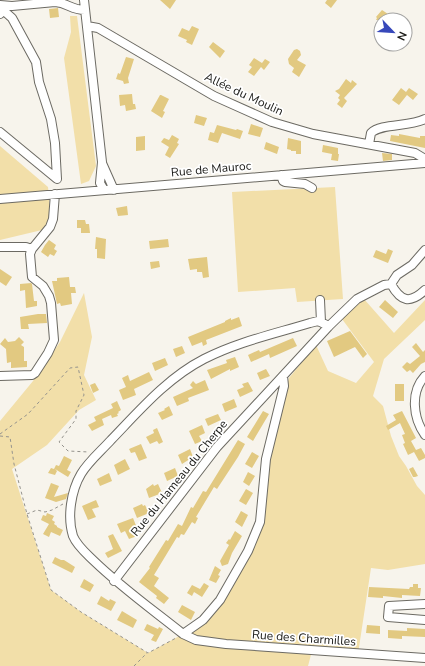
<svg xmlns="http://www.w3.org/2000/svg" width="425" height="666" viewBox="0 0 425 666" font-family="'Nunito Sans',sans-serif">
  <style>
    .green { fill: #f2dfa9 }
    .building { fill: #e2c981 }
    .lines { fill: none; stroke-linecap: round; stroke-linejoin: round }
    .minor-casing { stroke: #6c6a63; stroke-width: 10 }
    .path { stroke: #95938d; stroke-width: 1; stroke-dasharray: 3 3; stroke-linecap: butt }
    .minor { stroke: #fff; stroke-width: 8 }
    .labels { text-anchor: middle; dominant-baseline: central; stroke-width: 3.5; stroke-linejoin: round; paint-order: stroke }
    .street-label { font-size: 12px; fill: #191916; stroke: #fff }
  </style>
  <rect width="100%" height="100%" fill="#f7f4ec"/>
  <path class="green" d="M70,16H77L96,166L89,181L81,184L64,58L71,32Z
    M0,146L48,187L51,218L42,230L0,240Z
    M335,187L343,299L297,302L295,288L238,292L232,192Z
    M84,293L92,337L84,375L96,400L79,410L47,445L12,469L51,590L81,612L148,653L183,634L220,600L260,522L266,459L289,378L316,345L328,371L356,383L374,362L342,319L364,299L394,333L425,300V320L384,359L373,396L383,406L391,436L399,456L406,466L417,486L425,495V564L388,570L371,568L358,654L312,651L308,666H0V421L33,381L60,342Z"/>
  <path class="building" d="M160,0H176L170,9Z
    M327,0H337L331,8L325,3Z
    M58,8L59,17L50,18L49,9Z
    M382,10L388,14L395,20H376L377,18L376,17Z
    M192,26L199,29L192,45L186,42L187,40L178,36L182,28L189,31Z
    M213,42L225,51L220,58L209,47Z
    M297,49L300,51L301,55L297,60L306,65L299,77L292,72L294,68L289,64L288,59L294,50Z
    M126,57L134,59L128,78L129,83L124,84L123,81L116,79L118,73L120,74Z
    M254,58L262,63L265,59L270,62L264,70L261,67L254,76L248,72L252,67L249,65Z
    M346,79L351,83L352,80L357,84L344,98L347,101L342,108L337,104L340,100L338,98L340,95L335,91L339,89Z
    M401,88L406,92L409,88L418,94L413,100L407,95L399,105L392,100Z
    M132,94L133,104H135L136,109L126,111L125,105L120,106L119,95Z
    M160,95H161L169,99L163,111L165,112L162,118L151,111Z
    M196,115L207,118L204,126L194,123Z
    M251,124L263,128L260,137L248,134Z
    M217,125L236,130L237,129L243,131L240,139L222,133L218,143L208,140L210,132L214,133Z
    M399,134L420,138V136H425V148L390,141L391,135L399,136Z
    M172,135L179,139L177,143L179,144L170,158L165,155L169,147L161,142L164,138L169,140Z
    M145,136V150L136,151V137Z
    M288,138L301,141V154H296V151H291V150L287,149Z
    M266,142L279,147L277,154L264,149Z
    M323,145L338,148V154H339L338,161L331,160L332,154L322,152Z
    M382,153L392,154V160L383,161Z
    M127,206L128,215L118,216L116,208Z
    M77,220H85L86,224H89L90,233H81V228H77Z
    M96,237L106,239L105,259L97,258V249H95Z
    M168,239L169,247L150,249L149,241Z
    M49,240L56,245L54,249L57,251L54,256L50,254L48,257L41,252L45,245Z
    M388,249L393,251L388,263L373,257L376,250L386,254Z
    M207,257L209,277L203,278L202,272H197V269L190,270L188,259Z
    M159,261L160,267L151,269L150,262Z
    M0,269L12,277L6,286L0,282Z
    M69,277L70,287H75L76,293H71L72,304L61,306L60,303L57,304L52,281H57V278Z
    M31,283L32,284L34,301H37V306L26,308L25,290L20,291V284Z
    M385,300L398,312L393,318L379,307Z
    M38,314H46L47,323L28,324L29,329H21L20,317Z
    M239,317L242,326L206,340L207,344L203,346L202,342L192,346L188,337L225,322V321L231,318V320Z
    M350,331L367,354L363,358L355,347L334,357L327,341Z
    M19,337L24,342L21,345L24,347V361H27V367L11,368V362L7,363L6,349L0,344L5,338L8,342L15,341Z
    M293,338L297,346L270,358L269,354L251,362L248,355L259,350L260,352Z
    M416,343L423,352L425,350V362L421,364L413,373L410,370L407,372L402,367L407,362L410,364L420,356L412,347Z
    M182,346L185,353L176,357L173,349Z
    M235,357L239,367L230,371V369L211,379L207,370L227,363L226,360Z
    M165,358L168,365L155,371L152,363Z
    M266,369L270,376L260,380L257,373Z
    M149,372L153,380L134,389L136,395L123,400L119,390L126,387L122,378L128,375L130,381Z
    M205,380L209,390L188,398L189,401L177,406L173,397L193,388L190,385L193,381L196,384Z
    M248,382L253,391L240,397L237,390L244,387L242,384Z
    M95,383L99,390L93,393L90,385Z
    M395,384H404V401H395Z
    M234,399L237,407L225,412L222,404Z
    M117,401L121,410L118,412L119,413L117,414L118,416L112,418L111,415L102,419L104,425L92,431L88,425L96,421L94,417L113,408L111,404Z
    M169,406L173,415L162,420L158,413L165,410L164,409Z
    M263,411L269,414L253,441L247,437Z
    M402,411L416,438L411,441L416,450L421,448L425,455V458L419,461L414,452L408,455L403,444L405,443L402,435L405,434L400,423L388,430L386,426L396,420L393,415Z
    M218,414L221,420L208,426L205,419Z
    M202,425L205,433L199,436L202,441L195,444L189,431Z
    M157,428L163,442L159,444L157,441L150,444L146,437L154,433L153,430Z
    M238,440L245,444L238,457L217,489L214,487L196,517L198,518L195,524L192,522L184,535L181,534L179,538L177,537L154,575L159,578L154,586L169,598L164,604L156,598L157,596L139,582L150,568L149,567L166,540L168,541L178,524L182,526L191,507L193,508L203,491L206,492Z
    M141,444L147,458L139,461L135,452L131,453L129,449Z
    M190,449L193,457L182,464L178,455Z
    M252,452L259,456L252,468L245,464Z
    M64,456L72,460L67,470L71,472L68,477L55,469L57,471L55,475L48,473L51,468L54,469L56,465L59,466Z
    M125,459L130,469L118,475L114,465Z
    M413,467L418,476L415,477H413L409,469Z
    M175,468L178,476L167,481L164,473Z
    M248,472L255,476L249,486L243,482Z
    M109,473L112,481L100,486L97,479Z
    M51,483L59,486L54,497L68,493L66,499L56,502L45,498Z
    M153,484L154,486L158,484L162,493L149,498L146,489Z
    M246,489L253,493L246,505L239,501Z
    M96,500L99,507L92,509L96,517L88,520L82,506Z
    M142,504L143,506L145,505L149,513L137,518L133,508Z
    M241,511L248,515L242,527L235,522Z
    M47,513L54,516L52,520L55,522L54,524L57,526V527L63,530L60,536L51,532L49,537L43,534L49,524L41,520L43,515L46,516Z
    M133,518L139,533L136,534L137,536L129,539L125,531L121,533L117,524Z
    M235,531L242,536L232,553L228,564L222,566L220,561L229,545L226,543L229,539L230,540Z
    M113,534L122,551L108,558L105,553L113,549L108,536Z
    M55,557L61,560H64L75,567L72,573L52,563Z
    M215,566L221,570L218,575L220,576L216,583L209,580Z
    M84,579L94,585L90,592L80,587Z
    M204,583L209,586L202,597L194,592L192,596L187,593L192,585L200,589Z
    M413,584H418V588H421L420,596L402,595V598L383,596V598L368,597L369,587L409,589L410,587H413Z
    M101,596L109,601L110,599L116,602L111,611L97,604Z
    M182,605L195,612L191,620L178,612Z
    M122,611L137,620L133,628L117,620Z
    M147,624L158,629L159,627L163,629L156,642L151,640L154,635L144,630Z
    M367,625L380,626V634L366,633Z
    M407,628L425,629V637L402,636V639L388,638V630L407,631Z"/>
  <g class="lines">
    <defs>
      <path id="minor" d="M84,0L102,162L100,183L104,190
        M0,5L12,6L55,2C68,3 71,10 85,10
        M0,14L3,10L12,18L36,62L39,82L51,119L55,143L57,179L0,132
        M87,26L98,28L214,96L272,122L313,134L415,153L425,159
        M369,144L371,133C381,123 410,127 425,119
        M102,163L114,190
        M281,175L283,181L285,182L305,184L312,188
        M0,199L425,163
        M0,247H26L32,249
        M391,284C401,302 410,304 425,290
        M320,300L321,322
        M329,326L318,321L310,323C274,334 237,342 204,359C167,378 139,411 111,440C101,451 88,462 81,474C71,491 67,517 73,536C77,546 87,554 94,561C122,588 153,610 183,634L196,640L226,644L425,658
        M0,376L32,375L35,373L48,353L54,340L51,303L49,296L43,286L32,277L30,254L32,249L50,227L53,219L55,194
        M425,376C410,392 413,418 425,435
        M114,581L217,447L329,326L357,299L384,285L391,284L397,275L412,265L425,250
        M425,604L389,606L388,617L425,620
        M183,634L203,620L220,600L248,551L260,522L266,459L284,386L283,376"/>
    </defs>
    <use href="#minor" class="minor-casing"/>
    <path class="path" d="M0,434L28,414L70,368L78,367L84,395L76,411V419L59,442L68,451L89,452
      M0,436L10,437L14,464L27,514L51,590L81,612L148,653L176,638
      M27,514L37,510L45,512L52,510L63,504
      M134,666L147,653"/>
    <use href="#minor" class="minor"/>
  </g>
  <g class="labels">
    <g class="street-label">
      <text transform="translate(244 94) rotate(25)">Allée du Moulin</text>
      <text transform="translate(211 169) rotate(-5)">Rue de Mauroc</text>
      <text transform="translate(179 478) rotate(-51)">Rue du Hameau du Cherpe</text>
      <text transform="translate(304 638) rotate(4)">Rue des Charmilles</text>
    </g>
  </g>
  <g transform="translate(393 32) rotate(115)"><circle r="19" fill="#ffffff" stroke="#a3a3a2"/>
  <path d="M0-3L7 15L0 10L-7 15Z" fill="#3748ba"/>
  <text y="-6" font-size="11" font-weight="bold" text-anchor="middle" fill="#191916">N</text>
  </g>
</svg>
